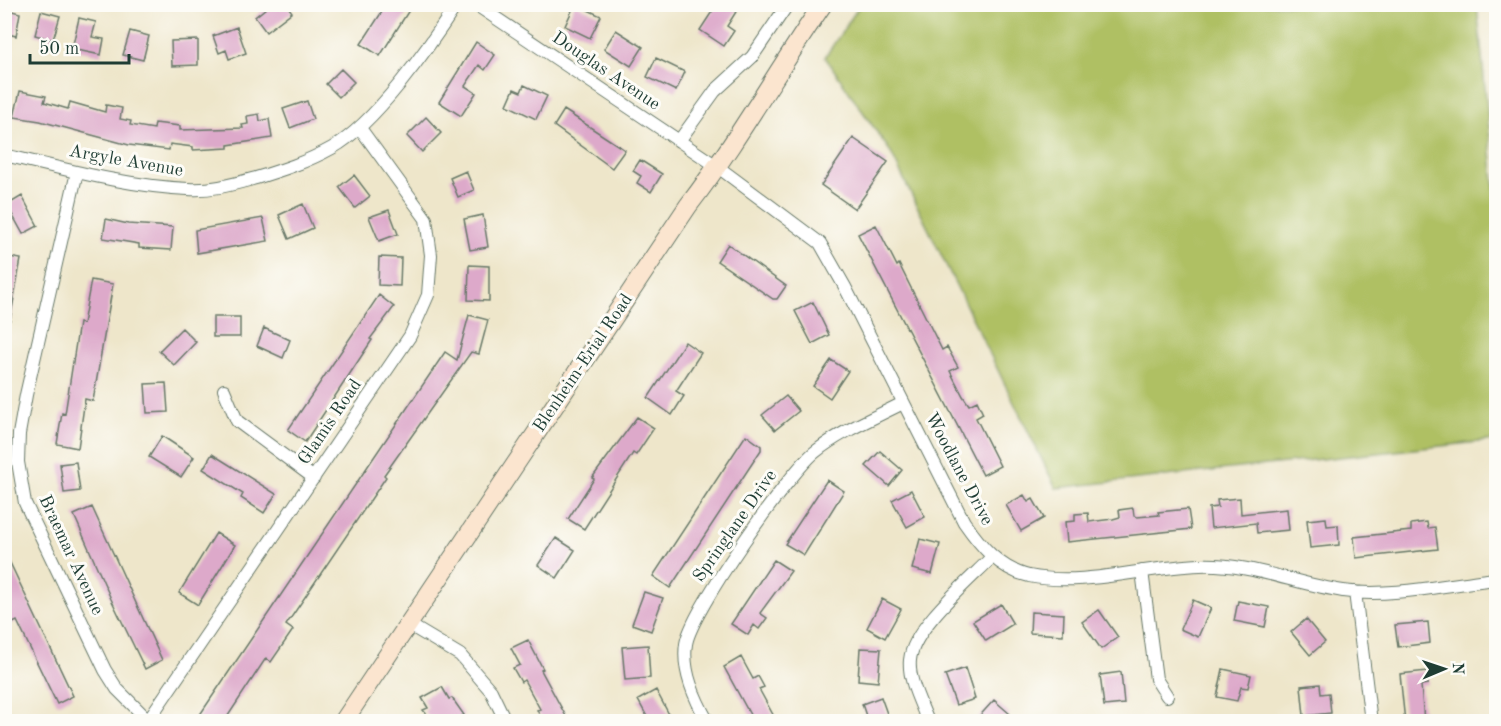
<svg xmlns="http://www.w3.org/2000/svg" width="1501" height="726" viewBox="0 0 1501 726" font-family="'Old Standard TT',serif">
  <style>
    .green { fill: #afc063; stroke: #677e4c; stroke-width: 1.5 }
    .building { fill: #dda9ca }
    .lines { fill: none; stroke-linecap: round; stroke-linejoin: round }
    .minor-casing { stroke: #677868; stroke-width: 14 }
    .secondary-casing { stroke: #677868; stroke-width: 20 }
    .minor { stroke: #fff; stroke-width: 12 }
    .secondary { stroke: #fbe5cf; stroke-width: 18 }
    .labels { text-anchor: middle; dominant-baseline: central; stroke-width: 6; stroke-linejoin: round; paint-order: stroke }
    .street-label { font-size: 18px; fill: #1f3d34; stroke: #fdfcf7 }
  </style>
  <rect width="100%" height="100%" fill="#fdfcf7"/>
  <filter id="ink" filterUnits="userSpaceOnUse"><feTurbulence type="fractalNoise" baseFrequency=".0167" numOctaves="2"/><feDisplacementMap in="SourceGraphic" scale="12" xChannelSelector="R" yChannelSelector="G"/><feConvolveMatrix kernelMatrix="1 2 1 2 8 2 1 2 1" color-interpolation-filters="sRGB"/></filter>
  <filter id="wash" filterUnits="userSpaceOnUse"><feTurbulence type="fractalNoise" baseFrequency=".008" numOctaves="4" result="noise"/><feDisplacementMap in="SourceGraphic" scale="24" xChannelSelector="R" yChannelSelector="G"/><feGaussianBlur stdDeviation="1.35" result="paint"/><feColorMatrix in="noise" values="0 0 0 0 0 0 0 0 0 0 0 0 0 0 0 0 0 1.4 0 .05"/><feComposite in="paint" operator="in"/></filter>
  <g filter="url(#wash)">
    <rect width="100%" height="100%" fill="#eee6ca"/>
    <path class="green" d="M860,5H1477L1496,203V440L1056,488L890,151L825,57Z"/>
    <g id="blocks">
      <path class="building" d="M271,4H286L292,12L266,32L255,17Z
        M387,4H413L380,56L361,44Z
        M575,4L601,16L590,38L565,26Z
        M717,4H741L727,26L734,31L724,46L700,30Z
        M4,9L20,13L16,36L4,33Z
        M41,11L60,16L53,40L35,35Z
        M79,18L96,22L92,37L104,39L101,55L72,49Z
        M237,27L246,53L229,59L226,50L219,53L213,36Z
        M616,30L643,47L631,66L604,49Z
        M130,31L149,36L143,60L123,55Z
        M198,40V65L172,66L171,41Z
        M476,42L495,55L485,70L479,65L465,86L476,93L461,116L439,102Z
        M656,58L685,72L676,91L647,77Z
        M341,69L354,82L339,97L326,84Z
        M524,85L547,96L536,119L507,105L514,89L521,92Z
        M20,91L46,96L44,102L68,109L70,102L105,112L106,105L122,108L120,119L131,121L130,125L154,129L155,123L180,126V130L243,128L242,125L248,124L247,116L259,114L260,121L269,119L272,138L228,145V148L193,150V147L170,144L169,150L129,145L40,121L14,117Z
        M307,101L313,119L290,128L283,109Z
        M564,110L625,150L612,168L554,126Z
        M426,117L441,133L422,152L407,136Z
        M853,138L888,162L855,209L821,185Z
        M640,160L662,174L651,192L637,183L641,176L633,171Z
        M466,171L474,190L458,197L450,178Z
        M354,175L370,196L355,208L339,187Z
        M22,196L38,226L23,234L7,205Z
        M303,204L313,228L289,239L279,215Z
        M389,210L398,234L379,241L369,217Z
        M483,215L488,247L470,250L464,219Z
        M263,218L268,241L197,253L195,230Z
        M106,219L128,224L173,227L171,250L139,248V244L103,238Z
        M876,225L897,266L899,264L942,350L947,347L958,367L950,371L963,396L969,405L977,401L983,414L976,418L1000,466L983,475L858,234Z
        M728,244L786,286L777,299H773L717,261Z
        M4,256L21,259L10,320H4Z
        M379,257L401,258L400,286L378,285Z
        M469,265L489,266V301L468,300Z
        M91,280L113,284L93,401L85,399L78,448L57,444L62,413L65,414L79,323L83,324Z
        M379,295L394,307L370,339L372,340L305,442L288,430Z
        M813,302L829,335L812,344L795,311Z
        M469,315L488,320L479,354L471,352L384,475L386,477L286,625L293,630L271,662L266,658L224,722H195L445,352L457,360Z
        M213,317H240V337H213Z
        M182,328L196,342L174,365L159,351Z
        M264,328L290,340L283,358L257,346Z
        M685,342L701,353L676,391L684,396L672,415L648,398Z
        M831,360L848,371L830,398L813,386Z
        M166,383L168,412L147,413L145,384Z
        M786,396L799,411L775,430L762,415Z
        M637,417L654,428L636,455L633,453L584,529L568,519L594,479L592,478Z
        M746,435L761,446V450L670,588L653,576Z
        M162,436L194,457L181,477L149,457Z
        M880,451L902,470L889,486L866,466Z
        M212,454L276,494L264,513L241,498L243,494L203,469Z
        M76,462L80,491L64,493L60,464Z
        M827,480L844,491L804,555L785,544Z
        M911,490L925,517L907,527L892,500Z
        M1024,495L1028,502L1033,499L1044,518L1021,531L1006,505Z
        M1240,498L1241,514L1287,509L1289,530L1257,533L1256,523L1211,528L1209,508L1218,507L1217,500Z
        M92,507L162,660L145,669L111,599L74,515Z
        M1133,508L1134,516L1137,517L1159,515L1158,512L1188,509L1191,529L1067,542L1065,522L1075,521V514L1088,513L1089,522L1113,519L1120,517L1119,510Z
        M1326,518L1327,526L1338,525L1339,545L1310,548L1307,520Z
        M1427,522L1428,528L1435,527L1438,549L1356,558L1354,537L1411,531V524Z
        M216,533L235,545L198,605L179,593Z
        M556,538L575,550L557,578L538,565Z
        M920,539L940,544L932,574L912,569Z
        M4,550L73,696L57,704L17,621L11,624L4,612Z
        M774,560L791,571L760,613L767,618L759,629L754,625L748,635L731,624Z
        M644,592L663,598L651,631L632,624Z
        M882,599L901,609L885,638L867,628Z
        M1193,600L1211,608L1198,637L1180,629Z
        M1238,601L1269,607L1265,627L1234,621Z
        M1001,604L1013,624L986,641L973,621Z
        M1099,610L1118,637L1101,649L1082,622Z
        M1031,612L1064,614L1063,635L1030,633Z
        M1306,619L1325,642L1310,655L1291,632Z
        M1428,622L1430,643L1398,647L1395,625Z
        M528,640L543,669L541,670L569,722H543L537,710L540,709L524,680L521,682L513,668L520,665L511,648Z
        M648,645L650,678L625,680L622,647Z
        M860,648L881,649L878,682L858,680Z
        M741,657L753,679L758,676L764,687L759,689L777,722H754L724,667Z
        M965,668L975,699L956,705L945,675Z
        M1223,669L1251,675L1248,688L1241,687L1237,701L1217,697Z
        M1427,671L1428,684L1421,685L1424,722H1405L1400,674Z
        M1121,672L1124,704L1104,706L1100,675Z
        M1320,684L1321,694L1329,693L1331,713L1304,716L1301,686Z
        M442,687L449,699L452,698L464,715L451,722H433L423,710L428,708L422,698Z
        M656,690L673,722H650L638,700Z
        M881,697L890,722H868L862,704Z
        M994,700L1010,714L1003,722H974Z"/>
    </g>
  </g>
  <g filter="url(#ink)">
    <use href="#blocks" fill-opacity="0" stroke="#677868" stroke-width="1.5"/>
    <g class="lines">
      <defs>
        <path id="minor" d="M475,4L718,167L820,243L845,287L964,522C980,545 999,569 1029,576C1084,587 1144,567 1200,565C1250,563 1295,584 1343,591C1390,598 1449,584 1496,579
          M679,141L715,91L752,57L788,4
          M4,155C65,169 126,186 188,189C211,191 234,184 256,178C282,170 307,162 332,148C375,124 429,47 457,4
          M77,172L26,395L19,434L18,462L25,503L105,670L117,689L150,722
          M224,390L237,421L314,478
          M1142,571L1156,679L1167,696
          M1355,592L1371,722
          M408,624L460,655L491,691L506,722
          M147,722L410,336L428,295L431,255L426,219L360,128
          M708,722C695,699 682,671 686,644C691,611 788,474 815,452C841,431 874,418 903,403
          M928,722C921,703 908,680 910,660C913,627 970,580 992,557"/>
        <path id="secondary" d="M343,722L688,206C737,142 777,71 823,4"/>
      </defs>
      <use href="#minor" class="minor-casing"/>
      <use href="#secondary" class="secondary-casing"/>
      <use href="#minor" class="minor"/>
      <use href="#secondary" class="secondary"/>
    </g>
  </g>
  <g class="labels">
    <g class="street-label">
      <text transform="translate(606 71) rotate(34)">Douglas Avenue</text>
      <text transform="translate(126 161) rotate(10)">Argyle Avenue</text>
      <text transform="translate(583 363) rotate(-56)">Blenheim-Erial Road</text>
      <text transform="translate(330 422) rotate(-56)">Glamis Road</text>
      <text transform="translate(959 469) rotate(62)">Woodlane Drive</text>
      <text transform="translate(735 526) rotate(-55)">Springlane Drive</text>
      <text transform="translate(71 555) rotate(65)">Braemar Avenue</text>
    </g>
  </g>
  <rect width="1501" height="726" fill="none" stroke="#fdfcf7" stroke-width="24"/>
  <g transform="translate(1444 669) rotate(88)" stroke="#fdfcf7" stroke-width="4.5" paint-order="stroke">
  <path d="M0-4.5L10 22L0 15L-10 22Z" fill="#1f3d34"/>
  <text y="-9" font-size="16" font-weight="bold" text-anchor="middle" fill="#1f3d34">N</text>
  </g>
  <path d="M30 54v9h99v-9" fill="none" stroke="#1f3d34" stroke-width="3"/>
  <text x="39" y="54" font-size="18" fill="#1f3d34" stroke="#fdfcf7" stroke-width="4.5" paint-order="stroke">50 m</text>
</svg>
